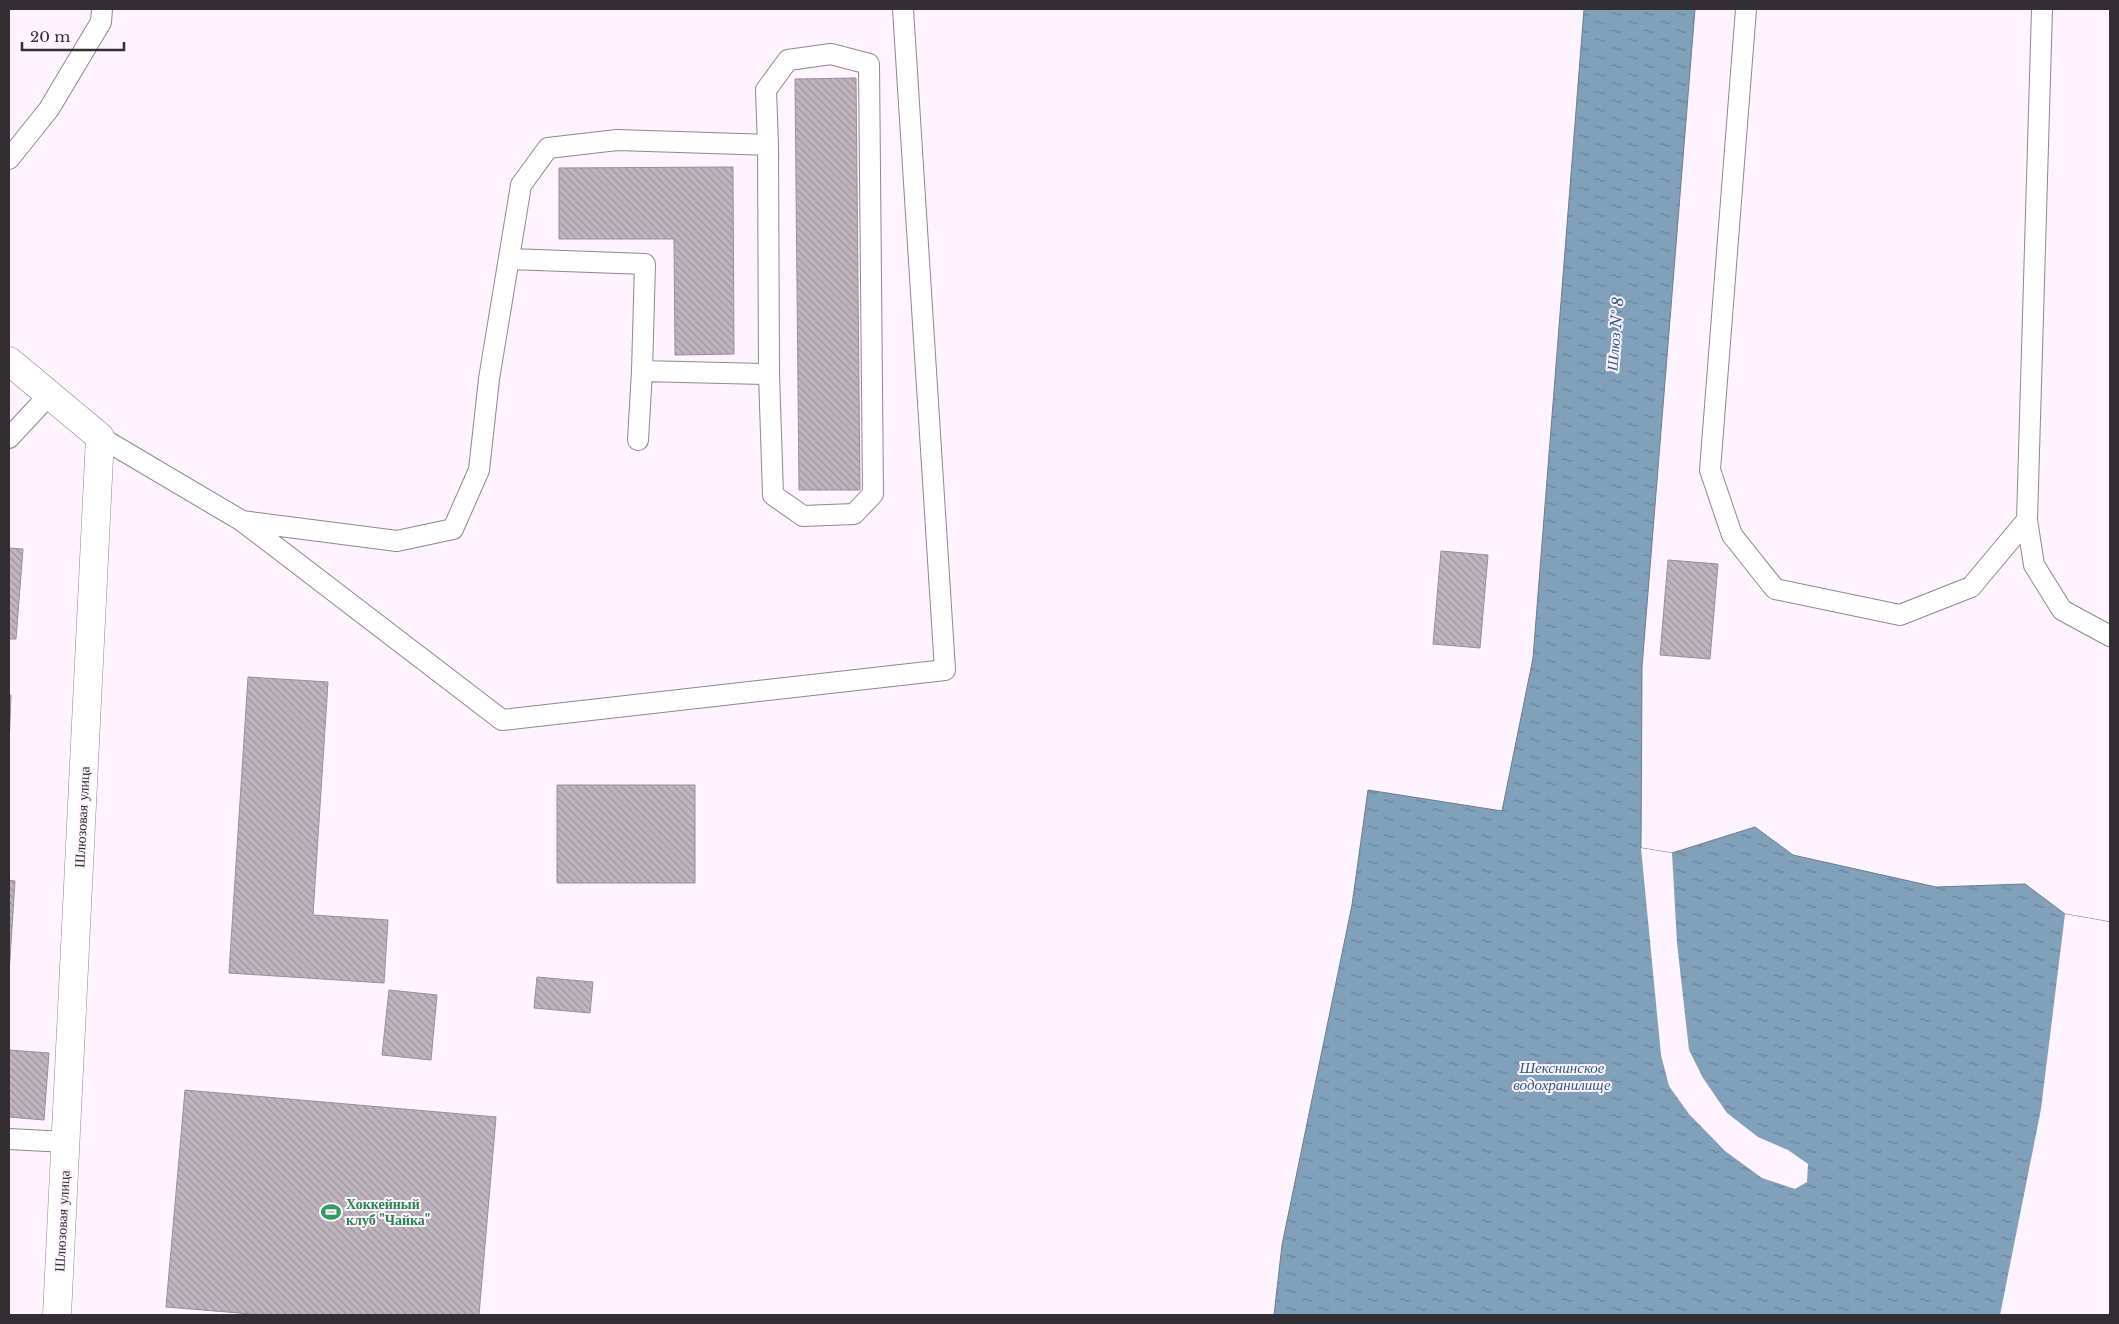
<svg xmlns="http://www.w3.org/2000/svg" width="2119" height="1324" viewBox="0 0 2119 1324" font-family="'Libre Baskerville',serif">
  <style>
    .water { fill: url(#water-ripples); stroke: #697e91 }
    .pier { fill: #fef3fe }
    .building { fill: url(#building-back-hatch); stroke: #988e98 }
    .lines { fill: none; stroke-linecap: round; stroke-linejoin: round }
    .lane-casing { stroke: #8f858f; stroke-width: 22 }
    .street-casing { stroke: #8f858f; stroke-width: 29 }
    .lane { stroke: #fff; stroke-width: 20 }
    .street { stroke: #fff; stroke-width: 28 }
    .labels { text-anchor: middle; dominant-baseline: central; stroke-width: 4; stroke-linejoin: round; paint-order: stroke }
    .street-label { font-size: 14px; fill: #322e32; stroke: #fef3fe }
    .leisure-label { font-size: 14px; font-weight: bold; fill: #27864d; stroke: #fef3fe; text-anchor: start }
    .water-label { font-size: 15px; font-style: italic; fill: #295a80; stroke: #fef3fe }
  </style>
  <defs>
    <pattern id="water-ripples" width="26" height="14" patternUnits="userSpaceOnUse" patternTransform="scale(1.25)"><rect width="26" height="14" fill="#81a0ba"/><path d="M2 4q2-2 4 0t4 0M15 11q2-2 4 0t4 0" fill="none" stroke="#6a8398"/></pattern>
    <pattern id="building-back-hatch" width="6" height="6" patternUnits="userSpaceOnUse" patternTransform="scale(1.25)"><rect width="6" height="6" fill="#c0b5bf"/><path d="M-1 5l2 2M0 0l6 6M5-1l2 2" fill="none" stroke="#9d949c"/></pattern>
  </defs>
  <rect width="100%" height="100%" fill="#fef3fe"/>
  <path class="water" d="M1584,9H1695L1642,667L1641,848L1672,853L1755,827L1793,855L1936,887L2025,884L2065,914L2110,922V1315H1274L1282,1245L1352,905L1368,790L1502,811L1533,658Z"/>
  <path class="pier" d="M1641,848L1672,853L1677,943L1689,1050L1703,1078L1727,1113L1758,1137L1788,1150L1808,1164L1807,1182L1795,1189L1762,1178L1725,1151L1689,1114L1669,1086L1661,1055Z
    M2065,914L2110,922V1315H2000L2041,1109Z"/>
  <path class="building" d="M856,78L860,490H799L795,79Z
    M733,167L734,354L675,355L674,239H559V168Z
    M9,548L23,549L16,639H9Z
    M1441,551L1488,555L1480,648L1433,644Z
    M1668,560L1718,564L1710,659L1660,655Z
    M248,677L328,682L313,915L388,920L384,983L229,973Z
    M9,695H11L9,747Z
    M557,785H695V883H557Z
    M9,880L15,881L9,974Z
    M537,977L593,982L590,1013L534,1008Z
    M389,990L437,995L431,1060L382,1055Z
    M9,1050L49,1053L44,1120L9,1117Z
    M185,1090L496,1117L479,1315H263L166,1307Z"/>
  <g class="lines">
    <defs>
      <path id="lane" d="M1746,9L1710,470L1732,535L1775,589L1900,615L1971,587L2027,520L2042,9
        M9,159L49,109L101,22L102,9
        M510,259L645,264L642,371
        M100,437L242,521L502,720L945,670L903,9
        M9,438L49,395
        M638,440L642,371L769,374
        M2027,520L2034,565L2062,610L2110,636
        M242,521L397,541L453,529L479,470L489,379L521,185L548,148L617,140L768,145L766,90L788,60L831,54L869,64L873,494L854,514L803,516L773,495L769,374L768,145
        M9,1139L66,1142"/>
      <path id="street" d="M9,361L100,437L57,1315"/>
    </defs>
    <use href="#lane" class="lane-casing"/>
    <use href="#street" class="street-casing"/>
    <use href="#lane" class="lane"/>
    <use href="#street" class="street"/>
  </g>
  <defs>
    <symbol id="stadium-bare" viewBox="-9 -9 18 18"><path d="M0-5a6.5 5 0 1 0 0 10a6.5 5 0 1 0 0-10ZM-3.5-1.8h7v3.6h-7Z" fill="#2e9e5b" stroke="#fef3fe" stroke-width="2.5" paint-order="stroke"/></symbol>
  </defs>
  <g fill-rule="evenodd">
    <use href="#stadium-bare" x="317" y="1198" width="28" height="28"/>
  </g>
  <g class="labels">
    <g class="street-label">
      <text transform="translate(82 817) rotate(-87)">Шлюзовая улица</text>
      <text transform="translate(62 1221) rotate(-87)">Шлюзовая улица</text>
    </g>
    <g class="leisure-label">
      <text x="346" y="1204">Хоккейный<tspan x="346" dy="16">клуб "Чайка"</tspan></text>
    </g>
    <g class="water-label">
      <text transform="translate(1615 334) rotate(-85)">Шлюз № 8</text>
      <text x="1562" y="1067">Шекснинское<tspan x="1562" dy="17">водохранилище</tspan></text>
    </g>
  </g>
  <rect width="2119" height="1324" fill="none" stroke="#322e32" stroke-width="20"/>
  <path d="M22 42v8h102v-8" fill="none" stroke="#322e32" stroke-width="2.5"/>
  <text x="30" y="42" font-size="15" fill="#322e32" stroke="#fef3fe" stroke-width="4" paint-order="stroke">20 m</text>
</svg>
